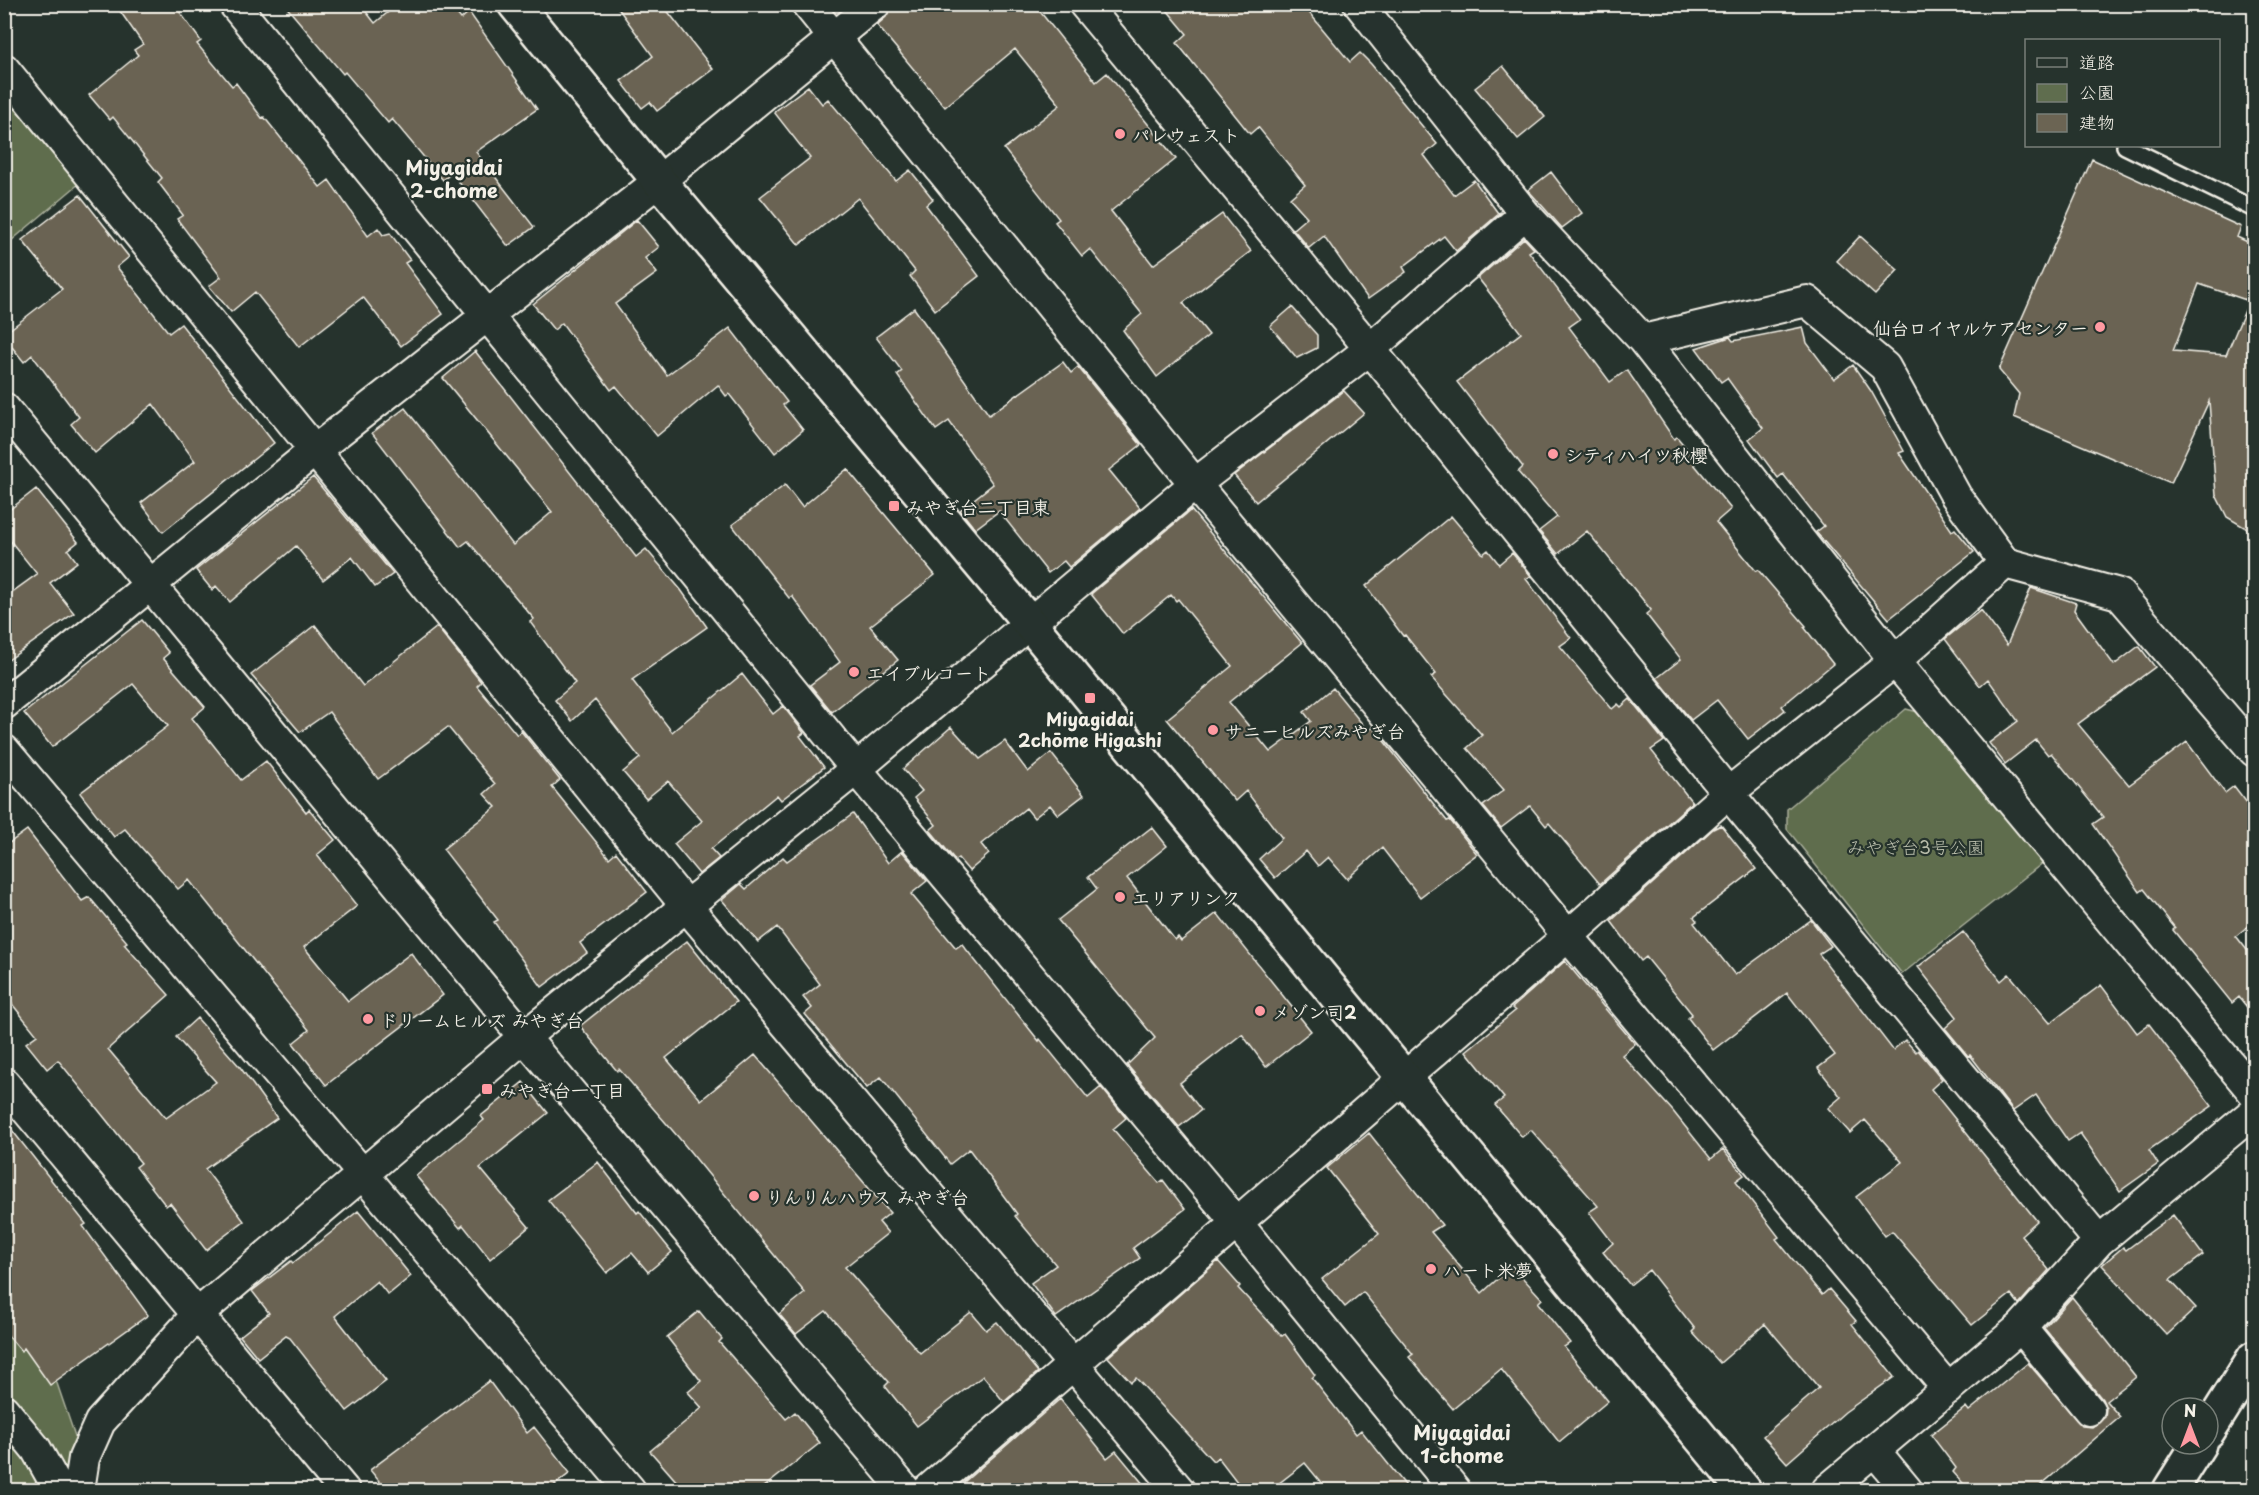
<svg xmlns="http://www.w3.org/2000/svg" width="2259" height="1495" viewBox="0 0 2259 1495" font-family="'Playpen Sans','Klee One',sans-serif">
  <style>
    .green { fill: #5f6d4e; stroke: #aaaf9b; stroke-width: 1.5 }
    .building { fill: #6b6453; stroke: #f4f1e8; stroke-width: 1.5; fill-rule: evenodd }
    .lines { fill: none; stroke-linecap: round; stroke-linejoin: round }
    .service-casing { stroke: #f4f1e8; stroke-width: 20 }
    .minor-casing { stroke: #f4f1e8; stroke-width: 34 }
    .tertiary-casing { stroke: #f4f1e8; stroke-width: 38 }
    .trunk-casing { stroke: #f4f1e8; stroke-width: 38 }
    .service { stroke: #26332d; stroke-width: 15 }
    .minor { stroke: #26332d; stroke-width: 30 }
    .tertiary { stroke: #26332d; stroke-width: 33 }
    .trunk { stroke: #26332d; stroke-width: 33 }
    .poi-dot { fill: #ff9aa2; stroke: #26332d; stroke-width: 2 }
    .labels { text-anchor: middle; dominant-baseline: central; stroke-width: 4.5; stroke-linejoin: round; paint-order: stroke }
    .poi-label { font-size: 18px; font-weight: bold; fill: #f4f1e8; stroke: #26332d; text-anchor: start }
    .park-label { font-size: 18px; fill: #b8bcaa; stroke: #26332d }
    .neighbourhood-label { font-size: 20px; font-weight: bold; fill: #f4f1e8; stroke: #26332d }
  </style>
  <rect width="100%" height="100%" fill="#26332d"/>
  <filter id="ink" filterUnits="userSpaceOnUse"><feTurbulence type="fractalNoise" baseFrequency=".0167" numOctaves="2"/><feDisplacementMap in="SourceGraphic" scale="12" xChannelSelector="R" yChannelSelector="G"/><feConvolveMatrix kernelMatrix="1 2 1 2 8 2 1 2 1" color-interpolation-filters="sRGB"/></filter>
  <g filter="url(#ink)">
    <path class="green" d="M4,91L81,182L5,246H4Z
      M1906,709L1926,714L2044,862L1902,974L1787,829V809Z
      M5,1316L49,1360L76,1439L69,1490H5Z"/>
    <path class="building" d="M115,4H174L201,41L197,44L232,86L236,83L262,118L264,117L320,187L329,180L368,236L378,228L383,235L390,233L410,260L405,263L443,314L401,346L363,297L299,347L255,292L231,312L209,286L221,277L177,219L183,215L158,182L162,178L113,117L110,120L89,95L138,55L134,50L143,44Z
      M284,4H360L375,23L398,4H449L461,19L469,12L537,109L476,152L534,227L508,246L452,173L443,180L392,119L388,123L345,72L343,74Z
      M615,4H662L713,69L657,111L650,102L642,108L621,81L653,56Z
      M892,4H1034L1096,82L1107,73L1176,159L1111,211L1153,265L1222,214L1251,251L1183,303L1209,335L1157,377L1123,330L1142,314L1090,249L1082,256L1055,222L1059,219L1004,149L1060,105L1015,49L945,107L877,25L886,17Z
      M1162,4H1302L1350,62L1360,53L1371,64L1437,144L1424,155L1454,195L1474,180L1498,213L1501,212L1456,251L1444,236L1403,267L1406,272L1368,299L1324,236L1309,248L1293,229L1307,217L1290,198L1305,185L1258,127L1250,134L1177,43L1187,34Z
      M1503,66L1545,117L1518,139L1475,88Z
      M808,86L822,104L828,99L896,181L910,170L933,199L926,205L979,276L935,310L910,276L915,271L858,198L799,245L760,197L810,158L774,112Z
      M2092,159L2241,227L2237,237L2254,245V533L2227,517L2216,495L2209,401L2171,483L2014,417L2019,394L1999,370ZM2199,284L2249,301L2226,355L2173,351Z
      M1551,172L1582,213L1562,228L1528,190Z
      M80,195L129,257L117,267L169,333L181,324L274,443L163,532L141,503L195,461L153,404L95,453L71,424L79,417L32,355L24,362L4,337V334L62,289L22,240Z
      M637,220L659,247L645,258L657,273L615,304L667,375L730,328L787,402L783,405L803,430L775,453L729,394L726,396L718,385L657,436L616,386L611,390L562,323L554,330L533,304Z
      M1860,236L1898,270L1875,295L1837,261Z
      M1524,238L1534,249L1529,252L1580,319L1569,327L1610,382L1627,370L1674,439L1677,437L1697,461L1694,464L1731,509L1716,522L1756,571L1758,570L1806,626L1804,627L1833,664L1782,706L1785,710L1748,739L1717,700L1691,720L1657,678L1681,659L1646,614L1651,610L1587,531L1558,554L1539,531L1557,517L1518,472L1523,467L1457,382L1521,333L1478,278Z
      M1292,307L1317,335V348L1297,358L1270,326Z
      M914,308L989,415L1063,362L1071,373L1078,367L1141,445L1109,470L1140,508L1069,567L1064,561L1048,573L999,511L975,529L960,510L993,484L949,421L936,430L897,375L902,371L876,337Z
      M1803,327L1807,343L1834,379L1853,365L1871,391L1904,451L1899,453L1952,531L1955,529L1974,552L1889,619L1816,532L1824,526L1783,474L1778,478L1749,439L1763,428L1727,378L1721,382L1696,348L1730,337L1733,341Z
      M475,351L636,557L646,549L681,590L707,627L632,680L672,732L742,674L773,714L783,706L804,733L800,736L824,767L781,800L777,795L711,849L719,858L699,874L674,844L702,821L668,781L646,799L623,772L640,758L595,700L572,721L555,700L575,683L530,622L534,619L468,541L460,547L372,433L405,408L513,545L552,512L443,378Z
      M1344,391L1364,413L1256,502L1234,475Z
      M847,469L935,575L870,626L898,660L832,712L810,685L840,662L792,596L789,598L732,525L785,485L802,507Z
      M313,477L393,574L375,587L352,557L323,580L296,546L230,602L216,586L212,590L196,570Z
      M36,489L78,542L68,550L77,562L50,583L74,613L4,663V598L37,574L4,533V514Z
      M1191,510L1302,643L1229,702L1270,752L1311,721L1304,712L1333,688L1368,731L1373,727L1447,821L1450,820L1477,854L1420,897L1382,848L1347,879L1328,857L1318,866L1306,851L1275,878L1259,859L1282,838L1246,791L1235,801L1167,719L1232,666L1178,599L1176,601L1171,595L1123,634L1091,594Z
      M1451,516L1483,554L1488,550L1499,564L1512,553L1531,576L1526,579L1571,638L1560,646L1612,709L1618,704L1621,707L1630,699L1664,741L1651,750L1692,802L1600,884L1549,823L1546,826L1530,806L1501,828L1483,806L1504,790L1467,748L1482,735L1431,677L1436,674L1405,635L1403,636L1366,586Z
      M2031,588L2076,603L2074,610L2114,665L2139,646L2155,667L2078,724L2129,785L2187,742L2225,793L2234,786L2254,812V921L2236,936L2254,959V1016L2239,997L2232,1003L2173,930L2175,928L2144,889L2140,892L2093,824L2103,817L2051,753L2048,755L2036,740L2005,764L1989,743L2018,721L1988,679L1980,686L1945,639L1981,610L2007,645Z
      M142,620L169,653L163,658L205,707L192,718L241,780L266,761L306,812L309,809L335,840L317,855L357,906L304,947L348,1001L411,953L443,995L326,1085L293,1043L309,1030L189,880L178,889L125,829L114,837L80,793L168,726L133,684L52,747L24,713Z
      M315,625L363,686L437,627L481,682L477,686L517,735L521,731L560,780L552,787L609,858L616,852L647,892L580,943L587,953L542,987L494,922L498,920L443,849L496,807L484,794L495,784L448,727L378,779L329,712L300,732L251,675Z
      M951,727L980,759L1005,741L1028,772L1051,753L1084,795L1058,815L1050,805L1034,818L1026,808L981,844L989,854L969,871L958,858L955,860L930,830L936,825L914,798L922,791L903,769Z
      M853,814L888,863L902,851L927,881L911,894L956,948L962,944L1039,1041L1040,1039L1088,1098L1101,1087L1126,1118L1113,1129L1159,1183L1163,1180L1185,1209L1133,1248L1140,1258L1056,1317L1031,1283L1056,1265L1015,1216L1017,1214L969,1149L950,1164L881,1077L867,1088L805,1014L812,1008L803,997L820,984L777,927L758,942L722,900L741,884L746,889L783,857L787,861Z
      M1721,825L1756,869L1694,917L1697,921L1694,923L1735,975L1811,920L1831,946L1819,954L1893,1050L1905,1040L1916,1052L1918,1050L1942,1079L1931,1089L2037,1221L2021,1235L2049,1270L2019,1304L2011,1294L1972,1325L1892,1231L1885,1236L1856,1197L1902,1162L1865,1120L1850,1133L1828,1108L1841,1097L1818,1068L1835,1055L1787,993L1713,1050L1688,1018L1692,1014L1646,957L1641,961L1611,921L1713,829Z
      M1152,827L1167,846L1127,878L1175,940L1178,937L1181,941L1217,913L1311,1031L1266,1067L1242,1034L1180,1083L1201,1110L1179,1127L1127,1065L1155,1038L1058,920L1097,889L1088,877Z
      M27,830L82,901L89,897L127,942L124,944L169,995L108,1049L166,1118L216,1082L176,1037L197,1018L240,1067L277,1118L205,1169L244,1221L206,1250L170,1203L166,1206L136,1167L141,1163L58,1060L47,1069L26,1043L37,1035L4,994V847Z
      M1963,932L2001,981L2009,974L2050,1023L2101,985L2137,1033L2149,1024L2212,1106L2149,1150L2158,1164L2120,1191L2080,1133L2068,1141L2036,1095L2013,1111L1970,1055L1968,1056L1945,1028L1957,1017L1918,967Z
      M687,941L736,1002L666,1058L701,1100L755,1055L890,1213L879,1222L888,1233L845,1267L920,1353L971,1312L986,1330L997,1322L1038,1372L1004,1402L983,1376L917,1426L885,1386L889,1382L826,1311L796,1334L779,1314L805,1293L679,1138L619,1069L617,1071L580,1026Z
      M1565,961L1635,1044L1622,1055L1672,1110L1711,1159L1723,1149L1744,1175L1736,1181L1779,1237L1776,1239L1822,1295L1829,1289L1856,1321L1852,1324L1894,1377L1845,1412L1787,1463L1763,1436L1819,1388L1765,1324L1720,1363L1692,1332L1695,1329L1649,1270L1630,1285L1603,1252L1613,1243L1589,1212L1598,1206L1531,1130L1522,1137L1495,1105L1504,1098L1466,1051L1515,1011L1512,1008Z
      M523,1082L548,1113L480,1168L529,1227L490,1259L463,1225L460,1228L416,1176L484,1120L481,1116Z
      M4,1120L86,1224L83,1226L148,1315L50,1385L24,1348L21,1351L4,1331Z
      M1369,1133L1442,1225L1431,1232L1482,1293L1512,1266L1542,1299L1538,1303L1570,1343L1564,1347L1608,1401L1559,1442L1501,1369L1453,1409L1409,1357L1413,1354L1363,1292L1345,1307L1322,1279L1379,1234L1327,1168Z
      M598,1162L637,1213L639,1211L672,1252L648,1272L632,1253L607,1273L548,1200Z
      M358,1211L411,1276L388,1295L377,1281L335,1316L386,1381L347,1411L290,1338L286,1336L258,1358L240,1336L269,1313L252,1291L291,1261L293,1263Z
      M2173,1215L2203,1255L2170,1280L2196,1308L2167,1335L2102,1265L2123,1247L2126,1250Z
      M1218,1261L1240,1286L1238,1288L1282,1336L1285,1334L1315,1375L1312,1378L1356,1434L1361,1430L1410,1491H1328L1305,1463L1269,1491H1244L1218,1457L1213,1461L1136,1378L1131,1382L1108,1357Z
      M2072,1297L2136,1377L2106,1401L2120,1417L2034,1491H1970L1953,1472L1956,1468L1931,1435L1966,1407L1969,1411L2028,1363L2082,1426L2092,1427L2105,1417L2106,1408L2102,1399L2044,1328Z
      M699,1311L722,1339L719,1342L786,1419L795,1412L820,1443L759,1491H685L650,1451L702,1408L688,1392L701,1381L667,1337Z
      M489,1381L527,1433L534,1427L570,1473L547,1491H387L370,1470Z
      M1060,1399L1107,1458L1116,1451L1149,1491H972L964,1482Z"/>
    <g class="lines">
      <defs>
        <path id="service" d="M2125,146L2254,209"/>
        <path id="minor" d="M234,4L856,769L1236,1222L1455,1490
          M807,4L1195,484L1568,936L1948,1389
          M1084,4L1370,349L1728,793L2099,1241
          M1359,4L1525,214
          M4,69L687,907L1179,1490
          M1643,340L1807,301L1885,367L1956,496L2005,563
          M4,408L524,1037L905,1490
          M4,704L314,451L659,181L875,4
          M4,750L630,1490
          M4,1083L344,1490
          M2021,1327L2089,1410
          M4,1410L36,1449L59,1490
          M1874,1450L1907,1490
          M79,1490L84,1458L100,1422L197,1315L524,1037L856,769L1195,484L1370,349L1525,214L1643,340L1895,661L2005,563L2119,594L2254,751
          M928,1490L1568,936L1728,793L1895,661L2254,1093
          M1827,1490L2021,1327L2099,1241L2254,1112"/>
        <path id="tertiary" d="M515,4L659,181L1012,602L1744,1490"/>
        <path id="trunk" d="M2208,1431L2254,1358
          M2170,1490L2199,1444"/>
      </defs>
      <use href="#service" class="service-casing"/>
      <use href="#minor" class="minor-casing"/>
      <use href="#tertiary" class="tertiary-casing"/>
      <use href="#trunk" class="trunk-casing"/>
      <use href="#service" class="service"/>
      <use href="#minor" class="minor"/>
      <use href="#tertiary" class="tertiary"/>
      <use href="#trunk" class="trunk"/>
    </g>
  </g>
  <g class="poi-dot">
    <circle cx="1120" cy="134" r="6"/>
    <circle cx="2100" cy="327" r="6"/>
    <circle cx="1553" cy="454" r="6"/>
    <rect x="888" y="500" width="12" height="12" rx="3"/>
    <circle cx="854" cy="672" r="6"/>
    <rect x="1084" y="692" width="12" height="12" rx="3"/>
    <circle cx="1213" cy="730" r="6"/>
    <circle cx="1120" cy="897" r="6"/>
    <circle cx="1260" cy="1011" r="6"/>
    <circle cx="368" cy="1019" r="6"/>
    <rect x="481" y="1083" width="12" height="12" rx="3"/>
    <circle cx="754" cy="1196" r="6"/>
    <circle cx="1431" cy="1269" r="6"/>
  </g>
  <g class="labels">
    <g class="poi-label">
      <text x="1132" y="134">パレウェスト</text>
      <text x="2088" y="327" text-anchor="end">仙台ロイヤルケアセンター</text>
      <text x="1565" y="454">シティハイツ秋櫻</text>
      <text x="906" y="506">みやぎ台二丁目東</text>
      <text x="866" y="672">エイブルコート</text>
      <text x="1090" y="718" text-anchor="middle">Miyagidai<tspan x="1090" dy="21">2chōme Higashi</tspan></text>
      <text x="1225" y="730">サニーヒルズみやぎ台</text>
      <text x="1132" y="897">エリアリンク</text>
      <text x="1272" y="1011">メゾン司2</text>
      <text x="380" y="1019">ドリームヒルズ みやぎ台</text>
      <text x="499" y="1089">みやぎ台一丁目</text>
      <text x="766" y="1196">りんりんハウス みやぎ台</text>
      <text x="1443" y="1269">ハート米夢</text>
    </g>
    <g class="park-label">
      <text x="1916" y="846">みやぎ台3号公園</text>
    </g>
    <g class="neighbourhood-label">
      <text x="454" y="167">Miyagidai<tspan x="454" dy="23">2-chome</tspan></text>
      <text x="1462" y="1432">Miyagidai<tspan x="1462" dy="23">1-chome</tspan></text>
    </g>
  </g>
  <rect width="2259" height="1495" fill="none" stroke="#26332d" stroke-width="24"/>
  <rect x="12" y="12" width="2235" height="1471" fill="none" stroke="#f4f1e8" stroke-width="2" filter="url(#ink)"/>
  <rect x="2025" y="39" width="195" height="108" fill="#26332d" stroke="#787f78" stroke-width="1.5"/>
  <rect x="2037" y="58" width="30" height="9" fill="#26332d" stroke="#787f78" stroke-width="1.5"/>
  <text x="2079" y="69" font-size="18" fill="#f4f1e8">道路</text>
  <rect x="2037" y="84" width="30" height="18" fill="#5f6d4e" stroke="#787f78" stroke-width="1.5"/>
  <text x="2079" y="99" font-size="18" fill="#f4f1e8">公園</text>
  <rect x="2037" y="114" width="30" height="18" fill="#6b6453" stroke="#787f78" stroke-width="1.5"/>
  <text x="2079" y="129" font-size="18" fill="#f4f1e8">建物</text>
  <g transform="translate(2190 1426)"><circle r="28" fill="#26332d" stroke="#787f78" stroke-width="1.5"/>
  <path d="M0-4.5L10 22L0 15L-10 22Z" fill="#ff9aa2"/>
  <text y="-9" font-size="16" font-weight="bold" text-anchor="middle" fill="#f4f1e8">N</text>
  </g>
</svg>
